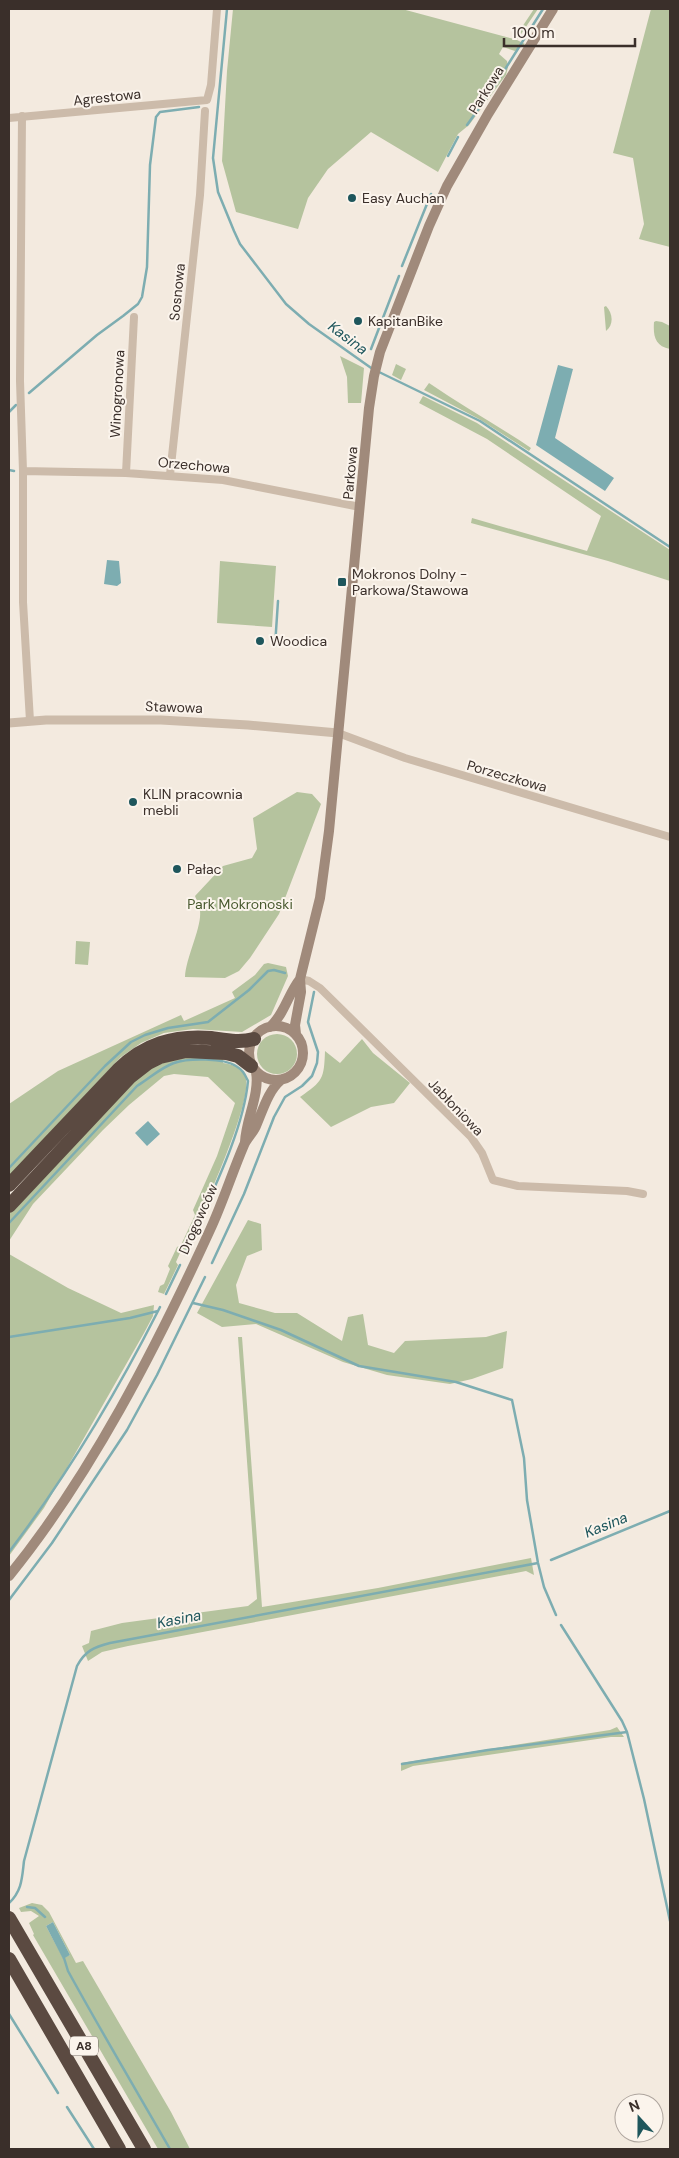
<svg xmlns="http://www.w3.org/2000/svg" width="679" height="2158" viewBox="0 0 679 2158" font-family="'DM Sans',sans-serif">
  <style>
    .green { fill: #b5c39e; fill-rule: evenodd }
    .water { fill: #7dadb1 }
    .lines { fill: none; stroke-linecap: round; stroke-linejoin: round }
    .stream { stroke: #7dadb1; stroke-width: 2.5 }
    .minor { stroke: #cba; stroke-width: 8 }
    .tertiary { stroke: #cba; stroke-width: 9 }
    .secondary { stroke: #a08a7b; stroke-width: 10 }
    .motorway { stroke: #5b4a41; stroke-width: 14 }
    .poi-dot { fill: #1e565c; stroke: #fbf4ec; stroke-width: 2 }
    .labels { text-anchor: middle; dominant-baseline: central; stroke-width: 4; stroke-linejoin: round; paint-order: stroke }
    .shield { fill: #fbf4ec; stroke: #746a64; stroke-width: 1 }
    .shield-label { font-size: 12px; font-weight: bold; fill: #3a2f2a }
    .street-label { font-size: 14px; fill: #3a2f2a; stroke: #fbf4ec }
    .poi-label { font-size: 14px; fill: #3a2f2a; stroke: #fbf4ec; text-anchor: start }
    .park-label { font-size: 14px; fill: #47582d; stroke: #fbf4ec }
    .water-label { font-size: 15px; font-style: italic; fill: #1e565c; stroke: #fbf4ec }
  </style>
  <rect width="100%" height="100%" fill="#f3eadf"/>
  <path class="green" d="M233,9H402L514,39L534,9H538L517,40L525,44L515,51L503,47L499,54L507,61L508,67L506,75L469,125L458,134L438,172L371,132L328,169L308,198L298,229L236,212L222,161L227,71Z
    M651,9H670V247L639,239L644,224L633,158L613,153Z
    M606,306C613,313 614,325 606,331L604,307Z
    M656,321L662,322L670,326V349C655,346 653,336 654,322Z
    M340,356L364,368L361,403H348L347,377Z
    M396,364L406,369L401,380L392,375Z
    M429,383C462,406 497,425 531,448L529,451L479,419L424,390Z
    M423,396L477,423L670,550V581L608,561L471,523L472,518L587,551L601,516L487,439L419,403Z
    M220,561L276,566L272,627L217,623Z
    M297,792L312,794L321,804L279,914L250,958L239,971L225,978L185,977C186,957 202,927 200,911C199,906 197,901 195,896L223,866L252,858L257,849L253,818Z
    M76,941L90,942L88,965L75,964Z
    M268,963L286,967L288,976L271,1015L242,1032L193,1029L164,1033L141,1043L121,1057L9,1176V1104L58,1071L181,1015L184,1021L235,998L232,992L255,975L264,964Z
    M257 1054a20 20 0 1 1 40 0a20 20 0 1 1-40 0Z
    M362,1039L373,1053L410,1083L394,1103L371,1107L331,1127L300,1097C323,1081 324,1079 325,1051L340,1063Z
    M188,1057L223,1058V1063C231,1064 241,1067 245,1076C256,1098 197,1222 186,1249L180,1253L176,1262L178,1265L164,1294L158,1292L160,1286L164,1284L170,1269L168,1266L177,1247L181,1245L195,1215L193,1210L217,1156L235,1103L208,1077L174,1074L164,1076L129,1105L103,1130L33,1204L9,1241V1212L130,1083L158,1064Z
    M248,1220L261,1224L262,1250L247,1256L236,1285L239,1303L275,1313H297L342,1341L348,1317L363,1314L368,1345L394,1353L405,1341L486,1337L507,1331L503,1368L472,1379L450,1384L387,1375L343,1362L256,1324L222,1327L197,1313Z
    M9,1254L68,1288L121,1313L154,1305L153,1316L144,1333L44,1508L9,1556Z
    M238,1337H242L262,1607L378,1588L531,1558L534,1575L526,1571L128,1646L102,1652L88,1661L82,1646L89,1643L91,1631L122,1623L248,1606L257,1599Z
    M617,1727L624,1737H611L413,1766L401,1771V1763L610,1730Z
    M32,1903L42,1905L49,1912L76,1963L83,1961L171,2112L190,2149H158L33,1935L34,1934L29,1923L39,1916L31,1911L21,1912L19,1908ZM53,1922L70,1955L63,1958L46,1926Z"/>
  <path class="water" d="M558,365L573,369L555,438L614,478L605,491L536,445Z
    M107,560L119,561L121,583L117,586L104,584Z
    M148,1121L160,1134L147,1146L135,1133Z
    M53,1922L70,1955L63,1959L46,1926Z"/>
  <g class="lines">
    <path class="stream" d="M227,9L213,158L218,192L234,231L240,244L286,304L309,324L374,370
      M467,125L492,90L543,9
      M448,156L458,137
      M402,266L431,194
      M371,349L399,276
      M379,372L480,421L670,547
      M29,393L97,335L123,316L138,304L142,297L147,267L150,165L156,117L160,112L199,107
      M9,412L16,405
      M9,470L14,471
      M275,646L278,601
      M9,1168L105,1066L131,1042L145,1035L168,1028L208,1022L249,990L268,971L274,970L285,973
      M9,1223L137,1086C150,1078 160,1068 174,1063C188,1058 224,1058 236,1066C243,1070 245,1075 248,1081C243,1135 206,1204 185,1254
      M212,1263L244,1194L274,1117L285,1097L302,1086L312,1076L317,1063L318,1052L308,1022L314,992
      M166,1294L180,1265
      M193,1303L223,1310L281,1330L359,1366L456,1382L512,1400L524,1458L527,1500L538,1563L544,1587L556,1615
      M9,1337L130,1318L158,1311L160,1307
      M9,1552C66,1477 115,1396 158,1311
      M551,1560L670,1511
      M9,1600L52,1543L127,1430L157,1375L205,1277
      M561,1625L622,1721L627,1732L644,1799L670,1921
      M402,1764L488,1750L627,1732
      M9,1903C22,1891 22,1878 24,1861L77,1666C85,1651 94,1647 110,1643L538,1563
      M27,1907L35,1908L45,1917
      M64,1958L68,1971C101,2031 136,2090 170,2149
      M9,2014L58,2093
      M67,2107L94,2149"/>
    <path class="minor" d="M22,116L20,381L23,471V602L30,721
      M9,118L207,100L211,85L217,9
      M23,471L126,473L223,480L360,507
      M126,473L134,317
      M170,475L200,195L205,111
      M338,733L405,758L670,837
      M300,979L309,981L320,988L471,1137L482,1153L493,1180L518,1186L627,1191L643,1194"/>
    <path class="tertiary" d="M9,723L46,720H161L248,725L338,733"/>
    <path class="secondary" d="M249 1053a27 27 0 1 1 54 0a27 27 0 1 1-54 0Z
      M270,1027C284,1015 288,994 300,979
      M296,1034L295,1025L301,992L300,979L320,898L329,831L369,408L374,376L380,352L429,226L447,186L488,114L553,9
      M245,1142C246,1119 260,1094 256,1072
      M9,1576C91,1475 156,1348 210,1230C223,1202 232,1173 244,1145C247,1138 253,1133 256,1126C263,1110 268,1091 281,1080"/>
    <path class="motorway" d="M9,1185L118,1070C144,1044 174,1035 211,1038C226,1040 239,1043 254,1039
      M9,1206L130,1077L148,1063L160,1057L186,1051L226,1053L238,1056L251,1066
      M9,1918L144,2149
      M9,1959L119,2149"/>
  </g>
  <g class="poi-dot">
    <circle cx="352" cy="198" r="5"/>
    <circle cx="358" cy="321" r="5"/>
    <rect x="337" y="577" width="10" height="10" rx="2.5"/>
    <circle cx="260" cy="641" r="5"/>
    <circle cx="133" cy="802" r="5"/>
    <circle cx="177" cy="869" r="5"/>
  </g>
  <g class="labels">
    <rect class="shield" x="70" y="2036.5" width="28" height="19" rx="4"/>
    <g class="shield-label">
      <text x="84" y="2046">A8</text>
    </g>
    <g class="street-label">
      <text transform="translate(486 90) rotate(-58)">Parkowa</text>
      <text transform="translate(107 97) rotate(-6)">Agrestowa</text>
      <text transform="translate(177 292) rotate(-84)">Sosnowa</text>
      <text transform="translate(117 394) rotate(-87)">Winogronowa</text>
      <text transform="translate(194 465) rotate(5)">Orzechowa</text>
      <text transform="translate(350 473) rotate(-85)">Parkowa</text>
      <text transform="translate(174 707) rotate(2)">Stawowa</text>
      <text transform="translate(507 776) rotate(16)">Porzeczkowa</text>
      <text transform="translate(456 1107) rotate(46)">Jabłoniowa</text>
      <text transform="translate(198 1219) rotate(-66)">Drogowców</text>
    </g>
    <g class="poi-label">
      <text x="362" y="198">Easy Auchan</text>
      <text x="368" y="321">KapitanBike</text>
      <text x="352" y="574">Mokronos Dolny -<tspan x="352" dy="16">Parkowa/Stawowa</tspan></text>
      <text x="270" y="641">Woodica</text>
      <text x="143" y="794">KLIN pracownia<tspan x="143" dy="16">mebli</tspan></text>
      <text x="187" y="869">Pałac</text>
    </g>
    <g class="park-label">
      <text x="240" y="904">Park Mokronoski</text>
    </g>
    <g class="water-label">
      <text transform="translate(348 338) rotate(37)">Kasina</text>
      <text transform="translate(606 1525) rotate(-22)">Kasina</text>
      <text transform="translate(179 1619) rotate(-11)">Kasina</text>
    </g>
  </g>
  <rect width="679" height="2158" fill="none" stroke="#3a2f2a" stroke-width="20"/>
  <g transform="translate(639 2118) rotate(339)"><circle r="24" fill="#fbf4ec" stroke="#aea59e"/>
  <path d="M0-4L9 19L0 12L-9 19Z" fill="#1e565c"/>
  <text y="-8" font-size="14" font-weight="bold" text-anchor="middle" fill="#3a2f2a">N</text>
  </g>
  <path d="M504 38v8h131v-8" fill="none" stroke="#3a2f2a" stroke-width="2.5"/>
  <text x="512" y="38" font-size="15" fill="#3a2f2a" stroke="#fbf4ec" stroke-width="4" paint-order="stroke">100 m</text>
</svg>
